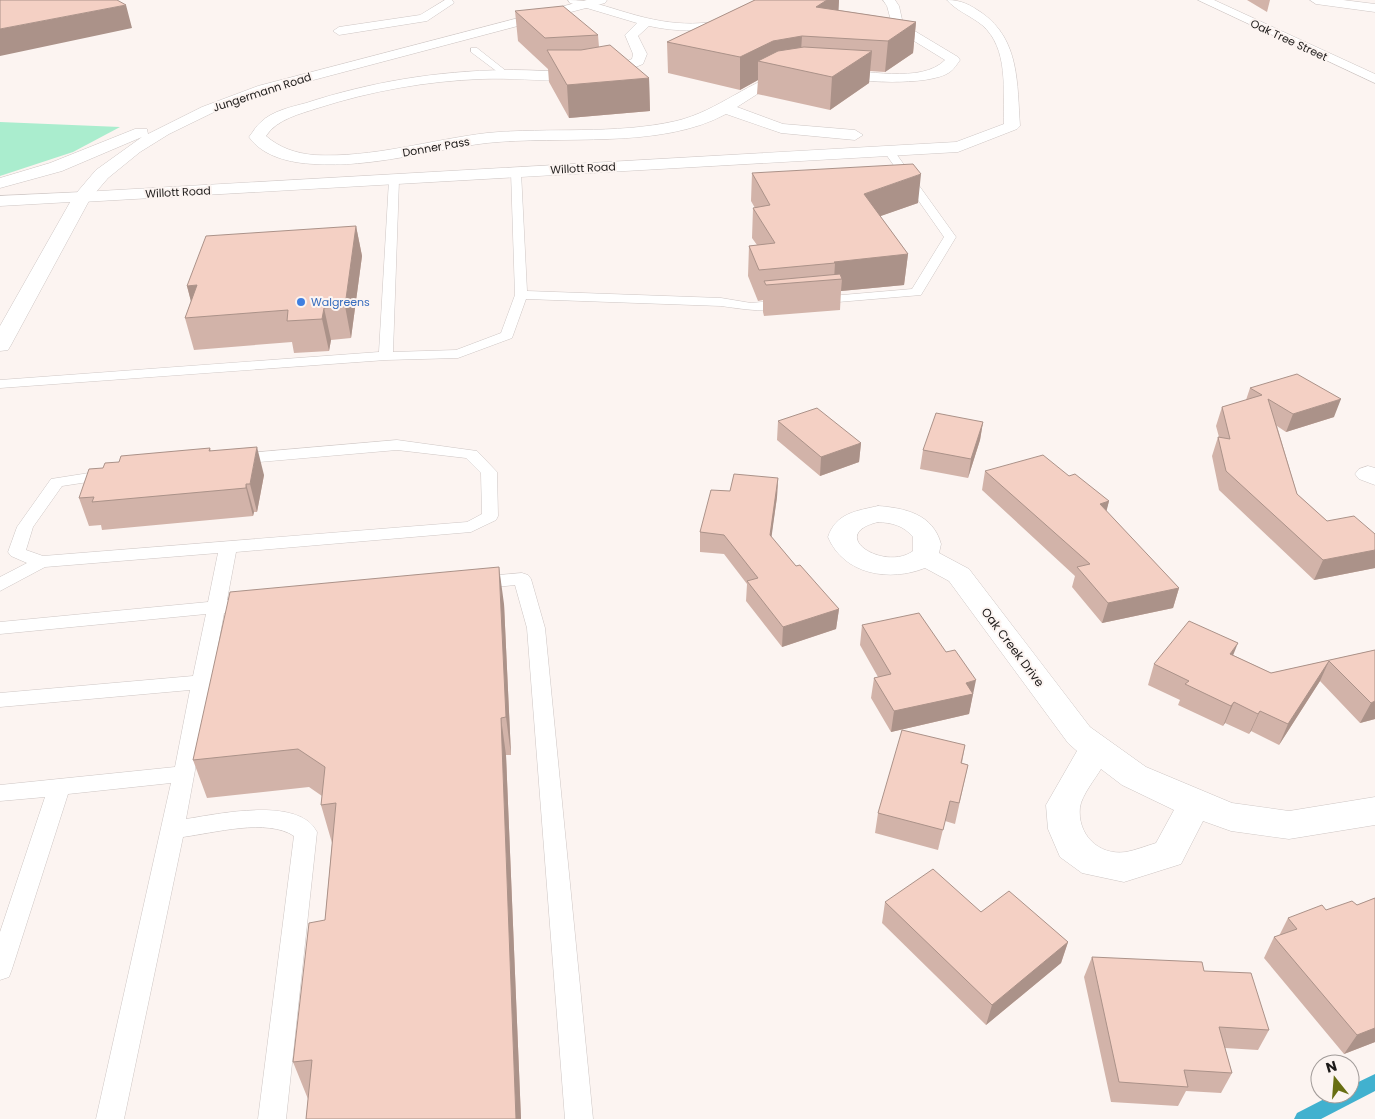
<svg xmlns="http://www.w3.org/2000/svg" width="1375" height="1119" viewBox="0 0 1375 1119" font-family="Poppins,sans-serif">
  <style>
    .green { fill: #aaedce }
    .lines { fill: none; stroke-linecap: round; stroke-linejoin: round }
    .stream { fill: #41b1cf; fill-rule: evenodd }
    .service-casing { stroke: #cec6c4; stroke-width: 1 }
    .minor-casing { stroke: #cec6c4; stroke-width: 1 }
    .secondary-casing { stroke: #cec6c4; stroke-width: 1 }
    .primary-casing { stroke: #cec6c4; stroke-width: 1 }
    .service { fill: #fff; fill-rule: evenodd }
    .minor { fill: #fff; fill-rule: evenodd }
    .secondary { fill: #fff; fill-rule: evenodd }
    .primary { fill: #fff; fill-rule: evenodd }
    .wall { fill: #d2b3a9 }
    .shaded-wall { fill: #ab9289 }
    .building { fill: #f4d0c4; stroke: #ab9289 }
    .shop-dot { fill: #3f7fe0; stroke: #fcf4f1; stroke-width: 2 }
    .labels { text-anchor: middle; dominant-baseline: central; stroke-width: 4; stroke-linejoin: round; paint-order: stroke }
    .far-street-label { font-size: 11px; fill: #1c1918; stroke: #fcf4f1 }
    .far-shop-label { font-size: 11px; fill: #366cbe; stroke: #fcf4f1; text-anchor: start }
    .street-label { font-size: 12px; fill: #1c1918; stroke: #fcf4f1 }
  </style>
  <rect width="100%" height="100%" fill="#fcf4f1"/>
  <path class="green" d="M0,122L120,127L73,152L0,176Z"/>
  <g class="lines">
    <path class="stream" d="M1375,1074V1091L1321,1119H1294L1297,1113L1334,1094H1350V1086Z"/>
    <defs>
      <path id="service" d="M471,48H477L510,74L503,76L471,52Z
        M888,147L892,148L956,237L921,295L814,304L813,301L814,298L819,297L912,289L944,237L883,150Z
        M516,169L521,172L527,291L721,298L751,303L785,300L791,304C781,316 736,308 721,306L526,299L512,338L458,358L386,360L0,388V380L379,352L389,180L394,177L399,180L393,352L456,350L501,333L515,295L511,172Z
        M397,440L477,451L497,472L498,516L496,520L471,532L236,552L227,600L251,598L257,600L260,604L257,608L224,613L186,819C218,814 299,796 317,832L286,1119H258L294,836C267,818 214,833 183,837L124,1119H96L171,783L68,794L12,969L9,977L0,980V932L45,797L0,801V785L175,767L190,690L0,707V693L193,676L206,614L0,634V622L208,602L218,553L45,567L0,591V577L27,563L11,556L8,552L17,527L51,479L108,470L114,472L116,475L114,478L62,486L33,527L26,550L43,556L467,522L482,514L481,473L466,458L397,450L236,464L228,459L236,454Z
        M522,573L528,575L531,579L545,628L593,1119H565L527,628L515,585L478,589L472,587L469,583L472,579L478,577Z"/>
      <path id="minor" d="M445,0H452L454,3L427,21L339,35L333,31L339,27L420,15Z
        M568,0C590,0 607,7 628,13C675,27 710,28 756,10L758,3L756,0H769L770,2L766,15C726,30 691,35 649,26L638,36L647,54L643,64C585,90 542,77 482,79C427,81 371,91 318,108C300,114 277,119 266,136C280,148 295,153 314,155C373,158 429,140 487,133C550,127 614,135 676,121C719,111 750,79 793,70L800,74L798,77L773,84L737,107L783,124L855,130L863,135L855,140L781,133L726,114C660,150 561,135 487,143C429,150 372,168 314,164C291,163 263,157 249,137C253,132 256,126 261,122C272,111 291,107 306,103C370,82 437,71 505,70C551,69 587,78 632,59L633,54L625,35L637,23L570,3Z
        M883,0H895L899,6L903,24L958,57L960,60C957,64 954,69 950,72C929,87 853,82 828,76L826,73L828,70L833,69C863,70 922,84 945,60L893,28L887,6Z
        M947,0C962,0 970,5 982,13C1020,40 1017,84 1020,126L1017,129L958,152L82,202L76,201L73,197L76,193L82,192L956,142L1004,124C1003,91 1009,48 982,25C971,16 955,10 947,0Z
        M1198,0H1214L1375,74V83Z
        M1310,0H1343L1375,4V12L1316,4Z
        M1368,466L1375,468V485L1359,479L1355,474L1359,469Z
        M878,506C905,508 933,514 941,544L939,553L969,569L1090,727L1146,767L1232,803L1289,811L1375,797V825L1289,839L1231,831L1203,821L1181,864L1124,882L1082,873L1060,857L1048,829L1046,805L1077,751L1068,743L949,581L925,568C890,582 844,575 828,537C836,513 856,511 878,506ZM878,522C892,523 903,525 913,537V551C885,572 825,535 878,522ZM1101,769L1122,785L1174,810L1156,843C1146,846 1136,850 1126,852C1098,856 1077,834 1080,807C1082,795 1095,779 1101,769Z"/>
      <path id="secondary" d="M82,192L88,193L91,197L88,201L0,206V196Z"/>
      <path id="primary" d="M587,0H607L605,3L268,92L212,113L169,134L140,152L108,178L90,199L11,345L8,350L0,351V326L73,197L96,170L142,137L62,171L0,188V178L50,163L135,129H147L148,134L202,107L258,86Z"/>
    </defs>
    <use href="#service" class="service-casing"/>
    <use href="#minor" class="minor-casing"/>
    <use href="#secondary" class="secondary-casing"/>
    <use href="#primary" class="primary-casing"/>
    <use href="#service" class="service"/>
    <use href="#minor" class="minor"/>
    <use href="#secondary" class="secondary"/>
    <use href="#primary" class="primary"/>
  </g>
  <path class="wall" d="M755,0H839L838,10L916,22L913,53L885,72L870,71L869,83L830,110L757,94L758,80L740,90L668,73L667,42Z
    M1247,0H1270L1267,12Z
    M515,11L598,35L599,47L649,78L650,111L569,118L549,82L548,69L518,41Z
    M752,173L918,203L880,216L908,254L904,285L841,291L840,310L764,316L763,312V300L758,301L748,276L749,246L757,245L752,238L753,208H755L751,201Z
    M356,226L362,256L351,338L331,340L329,351L294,353L292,342L194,350L185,318L191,301L187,286Z
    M1250,388L1334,417L1286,432L1277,426L1297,494L1327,521L1375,534V568L1314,580L1219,490L1212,456L1218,437H1219L1216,426L1222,407L1246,400Z
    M778,421L861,443L859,462L820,476L777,440Z
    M983,422L980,440L968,478L920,469L923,450Z
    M210,448L211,451L264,475L257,512H254L253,516L102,530L101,525L89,526L79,498L103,468L119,462Z
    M985,471L1069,476L1109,501L1106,511L1179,588L1173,608L1102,623L1072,587L1075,576L982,490Z
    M778,478L777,497L771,537L796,566L839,609L836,629L782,647L746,601L747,584L724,554L700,552V532L730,491Z
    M504,604L511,755H506L521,1119H306L308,1099L293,1062L325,920L332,843L321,805L322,796L309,787L207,798L193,760Z
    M862,625L973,693L969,714L891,732L871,698L874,678L878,677L860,645Z
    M1375,650V719L1360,723L1320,681L1279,745L1251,731L1249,734L1225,723L1223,726L1178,705L1180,700L1148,685L1154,664L1233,655L1271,673Z
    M965,745L962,763L968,765L955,824L945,821L938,850L875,833L878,813Z
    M1375,898V1042L1344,1054L1264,958L1274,937L1279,936L1288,918L1326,910L1357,905Z
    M885,902L981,912L1068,942L1061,963L986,1025L882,923Z
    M1092,957L1204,971L1269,1030L1258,1050L1225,1048L1232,1073L1221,1093L1186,1091L1178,1106L1111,1102L1084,977Z"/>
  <path class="shaded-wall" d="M827,0H839L838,22L816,7Z
    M126,5L132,28L0,56V29Z
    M916,22L913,53L885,72L888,41Z
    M802,36L800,67L758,61V80L740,90V57L773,41Z
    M872,51L869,83L830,110L832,77Z
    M649,78L650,111L569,118L567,85Z
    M921,174L918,203L861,223L864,194Z
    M356,226L362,256L351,338L345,306Z
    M908,254L904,285L841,291L842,279L834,280L835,263L834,262Z
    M197,285L195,317L187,286Z
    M324,308L331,340L329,351L322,319Z
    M1341,399L1334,417L1286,432L1293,414Z
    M983,422L980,440L968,478L971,459Z
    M861,443L859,462L820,476L821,457Z
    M257,447L264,475L257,512L250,484Z
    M778,478L777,497L769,555L770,535Z
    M246,484L254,512L253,516L246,488Z
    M1109,501L1104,521L1100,504Z
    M1375,550V568L1314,580L1323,560Z
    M499,567L504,604L511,755L506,717Z
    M1179,588L1173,608L1102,623L1108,603Z
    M839,609L836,629L782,647L783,627Z
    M1238,643L1230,663V654Z
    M1329,661L1320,681L1279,745L1288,724Z
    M976,680L969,714L891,732L894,711L966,683Z
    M1375,701V719L1360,723L1371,703Z
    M1234,702L1225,723L1223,726L1231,706Z
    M1260,711L1251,731L1249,734L1258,714Z
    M501,718L506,755L521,1119H516Z
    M1068,942L1061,963L986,1025L992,1005Z
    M1375,1028V1042L1344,1054L1357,1035Z"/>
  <path class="building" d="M0,0H117L126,5L0,29Z
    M755,0H827L816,7L916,22L888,41L802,36L773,41L740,57L667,42Z
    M563,6L598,35L545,38L515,11Z
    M610,45L649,78L567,85L547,50H581Z
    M804,47L872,51L832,77L758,61L778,51Z
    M913,164L921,174L864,194L908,254L834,262L835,263L759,270L749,246L775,243L753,208L770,205L752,173Z
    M356,226L345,306L324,308L322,319L287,321L288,310L185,318L197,285L187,286L206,236Z
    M840,274L842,279L766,285L764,281Z
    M1297,374L1341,399L1293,414L1268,399L1297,494L1327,521L1354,516L1375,534V550L1323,560L1226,471L1218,437L1230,439L1222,407L1262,395L1250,388Z
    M817,408L861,443L821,457L778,421Z
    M936,413L983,422L971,459L923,450Z
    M257,447L250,484H246V488L92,502L94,497L79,498L89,469L103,468L105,463L119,462L121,456L210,448L209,451Z
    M1043,455L1069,476L1075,474L1109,501L1100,504L1179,588L1108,603L1077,567L1090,564L985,471Z
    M734,474L778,478L770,535L796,566L800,565L839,609L783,627L747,581L758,578L724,535L700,532L711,490L730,491Z
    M499,567L506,717L501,718L516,1119H306L312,1060L293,1062L309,923L325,920L336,803L321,805L325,767L298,749L193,760L230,592Z
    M919,613L946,652L955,650L976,680L966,683L973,694L894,711L874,678L891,674L862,625Z
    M1189,621L1238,643L1230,654L1271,673L1375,650V701L1371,703L1329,661L1288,724L1260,711L1258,714L1234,702L1231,706L1185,684L1189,681L1154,664Z
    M902,730L965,745L961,763L968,765L959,803L950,801L943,830L878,813Z
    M933,869L981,912L1009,891L1068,942L992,1005L885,902Z
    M1375,898V1028L1357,1035L1274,937L1297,929L1288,918L1322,905L1326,910L1352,901L1357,905Z
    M1092,957L1202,962L1204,971L1251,973L1269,1030L1219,1027L1232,1073L1184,1070L1188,1087L1119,1082Z"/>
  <circle class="shop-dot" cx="301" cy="302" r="5"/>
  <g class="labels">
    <g class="far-street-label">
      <text transform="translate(1289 40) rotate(25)">Oak Tree Street</text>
      <text transform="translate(262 92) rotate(-18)">Jungermann Road</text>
      <text transform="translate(436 147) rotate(-10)">Donner Pass</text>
      <text transform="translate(583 168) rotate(-3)">Willott Road</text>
      <text transform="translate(178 192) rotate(-3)">Willott Road</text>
    </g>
    <g class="far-shop-label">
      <text x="311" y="302">Walgreens</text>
    </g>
    <g class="street-label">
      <text transform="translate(1013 647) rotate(53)">Oak Creek Drive</text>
    </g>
  </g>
  <g transform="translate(1335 1079) rotate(343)"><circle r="24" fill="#fcf4f1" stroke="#a29c9a"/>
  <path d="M0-4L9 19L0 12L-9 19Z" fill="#686e12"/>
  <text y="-8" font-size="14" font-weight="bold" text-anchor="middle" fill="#1c1918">N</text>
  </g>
</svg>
